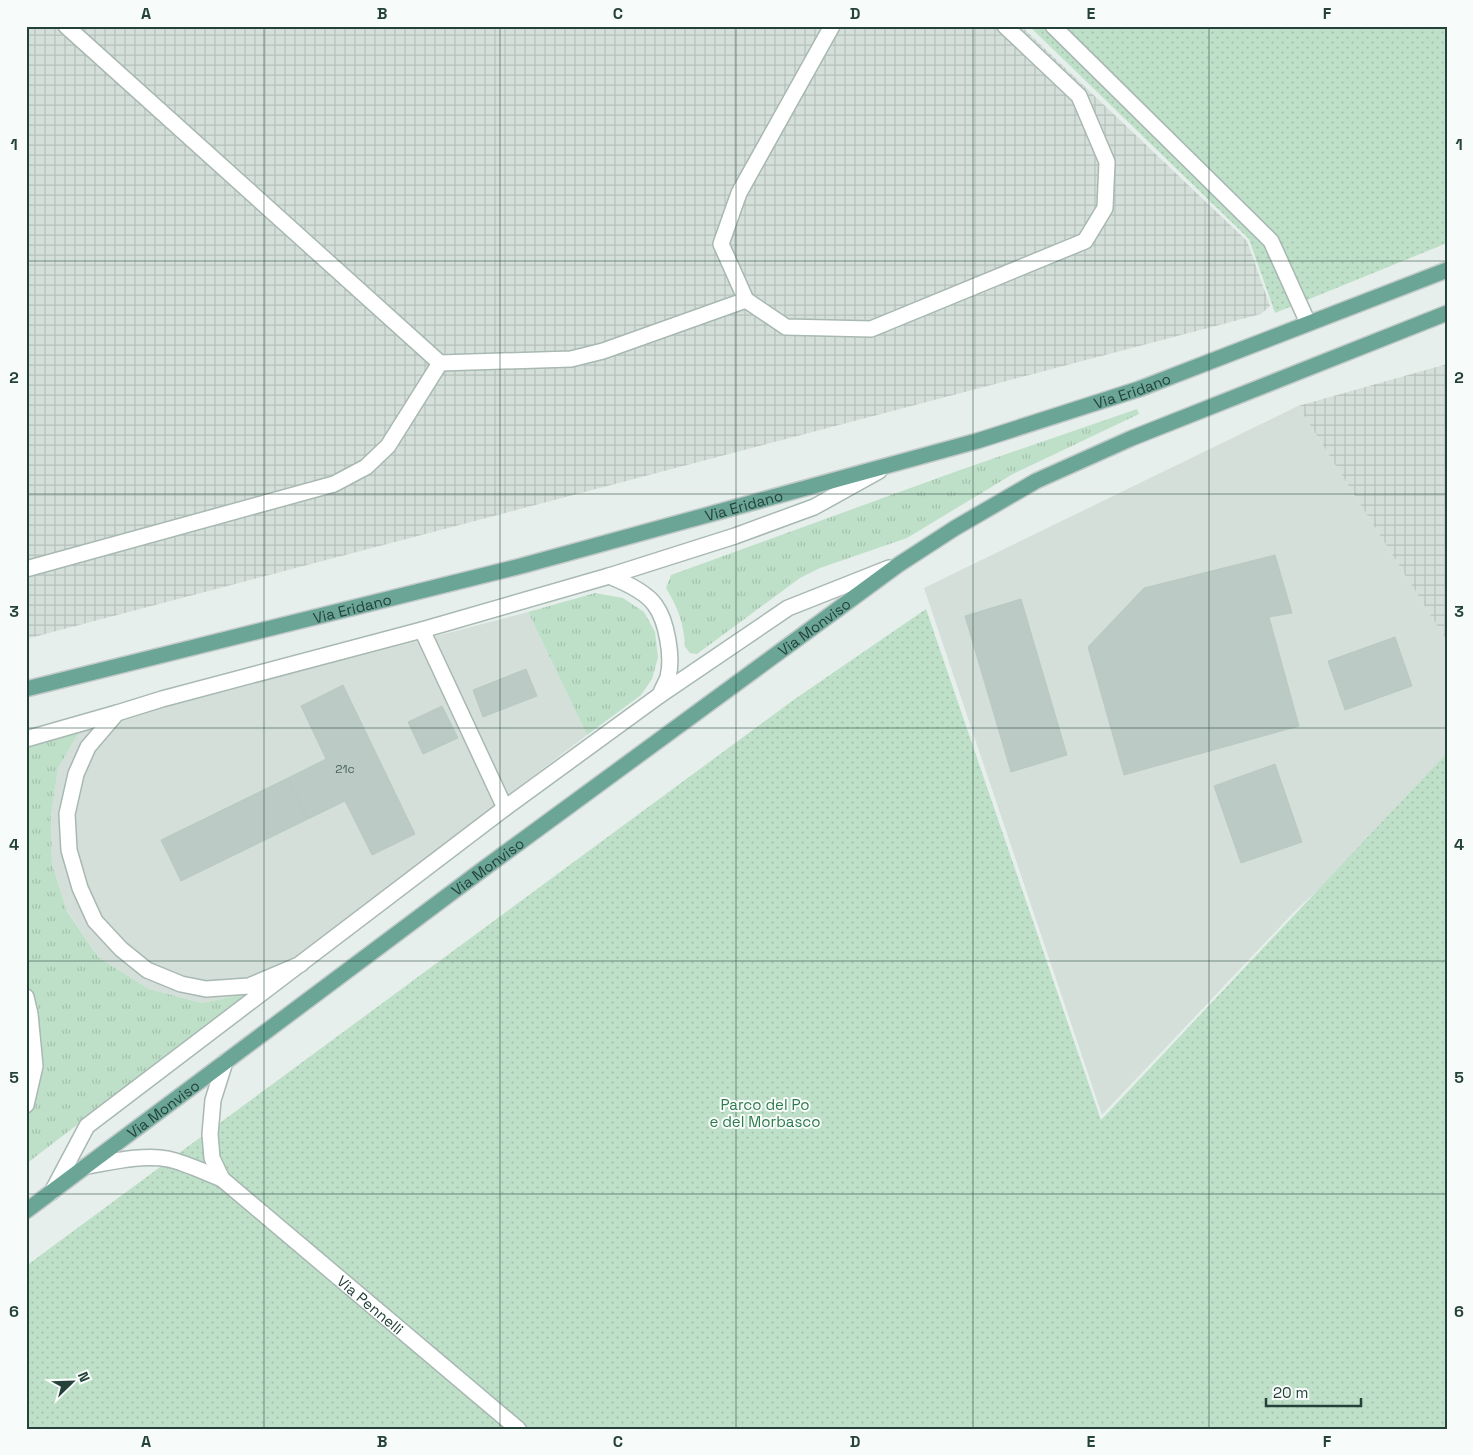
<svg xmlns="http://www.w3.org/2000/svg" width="1473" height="1455" viewBox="0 0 1473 1455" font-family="'Space Grotesk',sans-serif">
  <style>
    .built { fill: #d4dfda }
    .industrial { fill: url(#industrial-grid) }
    .grass { fill: url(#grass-tufts) }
    .park { fill: url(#park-dots) }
    .building { fill: #bbcac4; stroke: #b8c9c2 }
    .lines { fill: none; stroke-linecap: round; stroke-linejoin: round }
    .minor-casing { stroke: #a8b8b2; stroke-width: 18 }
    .major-casing { stroke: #c2cac8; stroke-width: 18 }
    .minor { stroke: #fff; stroke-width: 15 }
    .major { stroke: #6aa596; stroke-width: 15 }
    .grid { fill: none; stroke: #24423a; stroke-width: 1; stroke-opacity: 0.55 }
    .labels { text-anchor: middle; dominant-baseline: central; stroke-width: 4; stroke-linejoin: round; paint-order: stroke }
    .number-label { font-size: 12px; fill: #4a645c }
    .street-label { font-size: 15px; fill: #24423a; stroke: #f7fbf9 }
    .park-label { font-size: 15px; fill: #2d7a4b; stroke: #f7fbf9 }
    .neatline { fill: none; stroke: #24423a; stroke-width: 2 }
    .grid-label { font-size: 16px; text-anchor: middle; font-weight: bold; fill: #24423a }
  </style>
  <defs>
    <pattern id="industrial-grid" width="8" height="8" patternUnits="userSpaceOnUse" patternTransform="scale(1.25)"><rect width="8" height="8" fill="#d4dfda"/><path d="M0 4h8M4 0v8" fill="none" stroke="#b6c1bc"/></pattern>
    <pattern id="grass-tufts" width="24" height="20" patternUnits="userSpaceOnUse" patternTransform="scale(1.25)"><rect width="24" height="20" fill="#bfe0c8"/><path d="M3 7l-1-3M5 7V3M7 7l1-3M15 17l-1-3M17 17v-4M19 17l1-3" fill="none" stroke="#a4c1ad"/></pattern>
    <pattern id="park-dots" width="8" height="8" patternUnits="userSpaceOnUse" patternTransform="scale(1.25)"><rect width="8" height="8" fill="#bfe0c8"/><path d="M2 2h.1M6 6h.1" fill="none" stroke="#a4c1ad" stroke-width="1.8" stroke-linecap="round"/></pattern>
  </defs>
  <rect width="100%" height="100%" fill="#e6efeb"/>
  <path class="built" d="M1298,406L1447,641V771L1295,911L1102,1115L924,588Z
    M528,612L587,735L249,993L202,1003L149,989L98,957L67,910L52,863L51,816L58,768L81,729Z"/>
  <path class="industrial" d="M26,26H1021L1247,241L1270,306L1261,314L26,639Z
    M1447,364V641L1298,406Z"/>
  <path class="grass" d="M1137,409L1139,414L1013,474L907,538L820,568L800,578L697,654L690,653L685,647C684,623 678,608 666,588L671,575L960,470Z
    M595,593L623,598L644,612L655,632L658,657L652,679L641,695L587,735L528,612Z
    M81,729L58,768L51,816L52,863L67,911L98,957L149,989L202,1003L249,993L26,1164V742Z"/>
  <path class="park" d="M1029,26H1447V243L1275,313L1249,239Z
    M926,609L1101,1120L1447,753V1429H26V1266L792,701Z"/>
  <path class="building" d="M1275,555L1292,613L1269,617L1299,726L1124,775L1088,647L1144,588Z
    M1021,599L1067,755L1011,772L965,616Z
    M1395,637L1412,686L1345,710L1328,661Z
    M526,669L537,696L483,717L473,690Z
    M343,685L415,834L372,855L345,801L308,819L288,778L326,759L301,706Z
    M442,706L458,738L423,754L408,722Z
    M1275,764L1302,842L1241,863L1214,786Z
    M288,778L308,819L181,881L161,840Z"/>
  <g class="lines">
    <defs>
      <g id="minor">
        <path d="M66,26L440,363"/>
        <path d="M832,26L739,193L721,244L746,300L786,327L871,329L1085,241L1105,208L1107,162L1079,96L1005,26"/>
        <path d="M1053,26L1271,241L1308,323"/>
        <path d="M26,569L334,484L366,467L388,446L440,363L571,359L603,351L746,300"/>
        <path d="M609,576L735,536L814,507L879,471"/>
        <path d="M422,630L505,808"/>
        <path d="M660,695L788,608L889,568"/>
        <path d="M26,739L117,713"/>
        <path d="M26,997L30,1014L35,1066L26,1105"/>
        <path id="s1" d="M87,1166C111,1162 143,1154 168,1159C186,1163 204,1172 222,1179L518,1429"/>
        <path d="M222,1179L212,1158L210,1134L213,1100L225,1062"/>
        <path d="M52,1192L87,1126L505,808L660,695C662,689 666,683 668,677C673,658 667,621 655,605C646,592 624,582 609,576L422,630L162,699L117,713L88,747L76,774L67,814L69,850L80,888L95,921L121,949L147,970L181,984L206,989L249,986L301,964"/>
      </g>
      <g id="major">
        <path id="s2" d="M26,689L521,566L977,441L1139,389L1447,270"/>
        <path id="s3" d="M26,1211L486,867L898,565L955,528L1036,481L1132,438L1447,313"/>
      </g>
    </defs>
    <use href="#minor" class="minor-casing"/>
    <use href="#major" class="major-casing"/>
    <use href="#minor" class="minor"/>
    <use href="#major" class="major"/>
  </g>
  <path class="grid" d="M264,26V1429M500,26V1429M736,26V1429M973,26V1429M1209,26V1429M26,261H1447M26,494H1447M26,728H1447M26,961H1447M26,1194H1447"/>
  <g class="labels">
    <g class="number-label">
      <text x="345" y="769">21c</text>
    </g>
    <g class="street-label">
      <text stroke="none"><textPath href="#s2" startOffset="1146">Via Eridano</textPath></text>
      <text stroke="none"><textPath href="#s2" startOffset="741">Via Eridano</textPath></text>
      <text stroke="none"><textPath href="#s2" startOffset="336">Via Eridano</textPath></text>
      <text stroke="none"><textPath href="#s3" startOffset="981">Via Monviso</textPath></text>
      <text stroke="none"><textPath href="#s3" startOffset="576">Via Monviso</textPath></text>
      <text stroke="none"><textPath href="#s3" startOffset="171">Via Monviso</textPath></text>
      <text stroke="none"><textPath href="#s1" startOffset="334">Via Pennelli</textPath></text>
    </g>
    <g class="park-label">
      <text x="765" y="1104">Parco del Po<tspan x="765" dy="17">e del Morbasco</tspan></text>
    </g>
  </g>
  <rect width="1473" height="1455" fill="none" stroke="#f7fbf9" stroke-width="55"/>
  <g transform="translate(72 1382) rotate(67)" stroke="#f7fbf9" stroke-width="4" paint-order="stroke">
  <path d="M0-4L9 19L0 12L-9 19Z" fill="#24423a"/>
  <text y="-8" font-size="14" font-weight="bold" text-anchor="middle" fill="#24423a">N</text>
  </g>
  <path d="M1266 1398v8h95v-8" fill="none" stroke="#24423a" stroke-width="2.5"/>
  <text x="1273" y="1398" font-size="15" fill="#24423a" stroke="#f7fbf9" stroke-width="4" paint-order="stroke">20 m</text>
  <rect x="28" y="28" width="1418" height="1400" class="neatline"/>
  <g class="grid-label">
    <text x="146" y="19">A</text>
    <text x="382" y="19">B</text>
    <text x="618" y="19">C</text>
    <text x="855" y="19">D</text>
    <text x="1091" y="19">E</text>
    <text x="1327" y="19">F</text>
    <text x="14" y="150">1</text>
    <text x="1459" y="150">1</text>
    <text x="14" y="383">2</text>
    <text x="1459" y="383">2</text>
    <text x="14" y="617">3</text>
    <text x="1459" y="617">3</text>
    <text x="14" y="850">4</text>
    <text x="1459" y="850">4</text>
    <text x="14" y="1083">5</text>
    <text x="1459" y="1083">5</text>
    <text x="14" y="1317">6</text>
    <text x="1459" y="1317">6</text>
    <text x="146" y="1447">A</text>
    <text x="382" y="1447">B</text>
    <text x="618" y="1447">C</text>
    <text x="855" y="1447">D</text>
    <text x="1091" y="1447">E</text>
    <text x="1327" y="1447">F</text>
  </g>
</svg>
